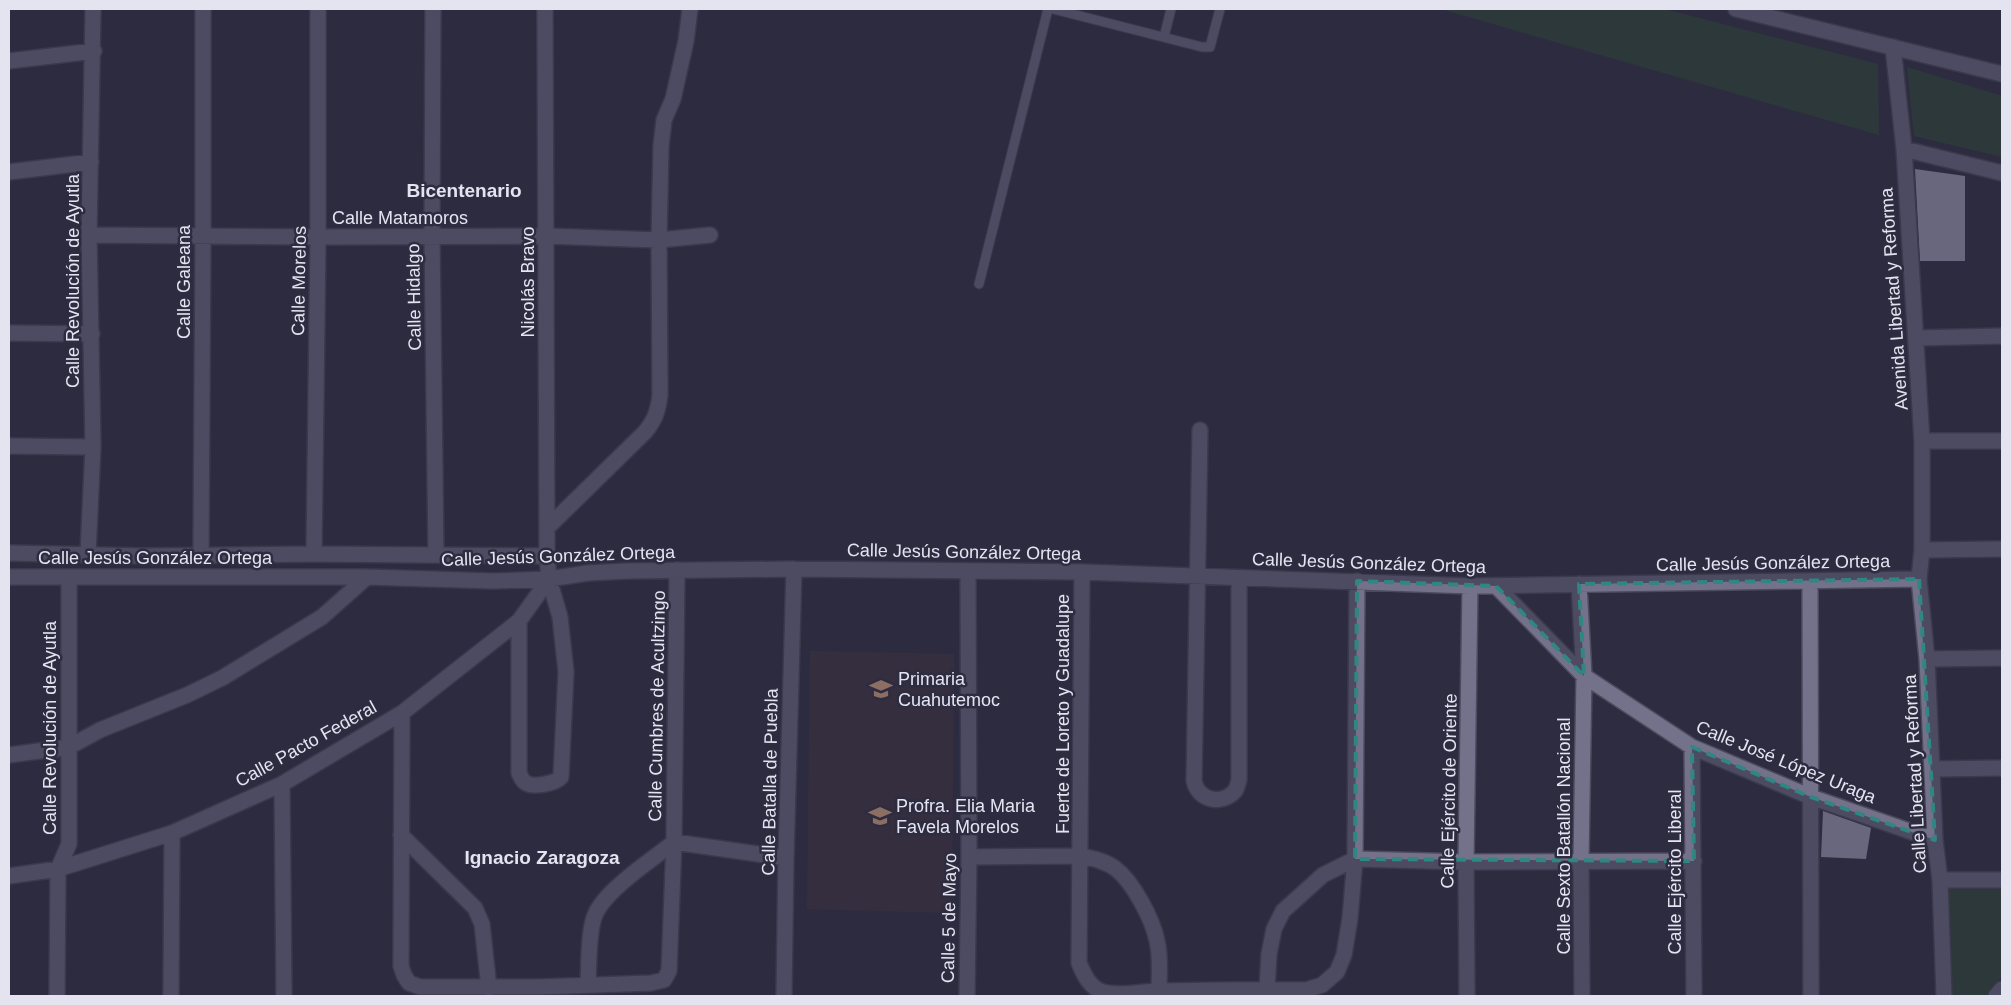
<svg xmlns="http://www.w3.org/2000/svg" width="2011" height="1005" viewBox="0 0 2011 1005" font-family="Helvetica,sans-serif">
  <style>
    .education { fill: #3f323f }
    .green { fill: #2d4835 }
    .building { fill: #b1b0c9 }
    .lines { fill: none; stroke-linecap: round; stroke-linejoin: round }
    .service-casing { stroke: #4c4a5c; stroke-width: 11 }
    .minor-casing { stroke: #4c4a5c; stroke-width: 18 }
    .secondary-casing { stroke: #4c4a5c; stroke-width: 18 }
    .service { stroke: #74728a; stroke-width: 9 }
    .minor { stroke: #74728a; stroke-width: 15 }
    .secondary { stroke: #74728a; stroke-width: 15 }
    .marked { fill: none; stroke: #2f8682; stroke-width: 4; stroke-dasharray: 10 6; stroke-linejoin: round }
    .labels { text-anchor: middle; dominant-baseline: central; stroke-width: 5; stroke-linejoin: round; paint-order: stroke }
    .street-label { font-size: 18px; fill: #e4e4f1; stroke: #2e2c40 }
    .poi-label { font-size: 18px; fill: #e4e4f1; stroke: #2e2c40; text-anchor: start }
    .neighbourhood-label { font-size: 19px; font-weight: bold; fill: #e4e4f1; stroke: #2e2c40 }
  </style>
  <rect width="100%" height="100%" fill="#2e2c40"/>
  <path class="education" d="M810,651L954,654L952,913L807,909Z"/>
  <path class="green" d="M1441,9H1664L1878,64L1879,135Z
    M1907,67L2002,96V157L1914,136Z
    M2002,888V976L1986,996H1953L1947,889Z"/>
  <path class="building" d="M1915,169L1965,176V261H1920Z
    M1823,811L1871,828L1866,859L1821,857Z"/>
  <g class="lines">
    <defs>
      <path id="service" d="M1053,9L1202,47H1210L1220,9
        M1164,37L1171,9
        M979,284L1048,9"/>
      <path id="minor" d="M433,9L432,237L436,555
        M1893,47L1904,149L1922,441V550L1919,579L1927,659L1935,840L1940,880L1944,996
        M9,61L94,51
        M1904,149L2002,173
        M9,172L91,162
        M89,235L318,237L546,236L659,240L710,235
        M9,333L92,334
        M1916,338L2002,336
        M1200,430L1194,781C1198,800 1221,806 1235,791C1237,788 1238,783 1239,780V578
        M1922,441H2002
        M9,446L93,447
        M547,528L645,432C655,420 658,411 660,395L659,240L661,146L664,120L673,99L686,41L690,9
        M1922,550L2002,549
        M9,553L143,556L314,554L547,556
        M88,554L93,447L89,235L93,9
        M314,554L318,237V9
        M201,555L203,235V9
        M1082,572L1079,963C1084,975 1090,988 1103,992C1121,997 1142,991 1160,991C1209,990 1257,989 1306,990L1322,985L1337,972L1344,955L1350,918L1355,859L1357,581
        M9,577H367L493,581L549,579L588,573L627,571L794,569L1082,572L1470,586L1919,579
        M1810,582L1811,996
        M1579,584L1584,676L1581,861L1582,996
        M1496,586L1584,676L1692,747L1811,797L1935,840
        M519,621V773C521,777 522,781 526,783C534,788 556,783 561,777L566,672L560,617L549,579L547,556L545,9
        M1927,659L2002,658
        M402,713L401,966L404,975L409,983L420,987H539L651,983L664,980L669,971L674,842L677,570
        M1692,747L1694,996
        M9,755L69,747L100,730L187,695L222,678L322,617L367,577
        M1932,769L2002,768
        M282,784L284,996
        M401,835L475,908L482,924L489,988
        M969,857L1080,856C1093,858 1106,861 1116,869C1133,882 1153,920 1157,941C1161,957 1159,974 1159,991
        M9,876L58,869L172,833L282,784L402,713L519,621L549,579
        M1940,880H2002
        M588,985C589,967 588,931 595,915C605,890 652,860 674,842L786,858
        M1267,989L1269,954L1274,929L1283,911L1323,875L1355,859L1466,862L1694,861
        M57,996L58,869L69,844V577
        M171,996L172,833
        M784,996L786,858L794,569
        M967,996L969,857L968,571
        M1467,996L1466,862L1470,586"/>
      <path id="secondary" d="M1736,9L2002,74
        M1996,996L2002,989"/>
    </defs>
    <use href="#service" class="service-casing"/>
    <use href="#minor" class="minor-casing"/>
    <use href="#secondary" class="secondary-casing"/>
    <use href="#service" class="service"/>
    <use href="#minor" class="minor"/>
    <use href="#secondary" class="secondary"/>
  </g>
  <path d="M0 0H2011V1005H0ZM1919,579L1935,840L1811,797L1692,747L1694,861L1355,859L1357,581L1496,586L1584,676L1579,584Z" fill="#2e2c40" fill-opacity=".55" fill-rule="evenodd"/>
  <path class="marked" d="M1919,579L1935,840L1811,797L1692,747L1694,861L1355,859L1357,581L1496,586L1584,676L1579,584Z"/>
  <defs>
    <symbol id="school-bare" viewBox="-9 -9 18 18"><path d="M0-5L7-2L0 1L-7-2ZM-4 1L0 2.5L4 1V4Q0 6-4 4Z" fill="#8d6e63" stroke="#2e2c40" stroke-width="2.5" paint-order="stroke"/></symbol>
  </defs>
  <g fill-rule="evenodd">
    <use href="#school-bare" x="865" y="673" width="32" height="32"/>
    <use href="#school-bare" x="864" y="800" width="32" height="32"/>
  </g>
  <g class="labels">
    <g class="street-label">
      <text x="400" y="218">Calle Matamoros</text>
      <text transform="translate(73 281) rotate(-90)">Calle Revolución de Ayutla</text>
      <text transform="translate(299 281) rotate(-89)">Calle Morelos</text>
      <text transform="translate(184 282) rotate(-90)">Calle Galeana</text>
      <text transform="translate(528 282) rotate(-90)">Nicolás Bravo</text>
      <text transform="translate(414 297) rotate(-91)">Calle Hidalgo</text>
      <text transform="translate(1894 299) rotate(-94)">Avenida Libertad y Reforma</text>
      <text transform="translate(964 552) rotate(1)">Calle Jesús González Ortega</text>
      <text transform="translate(558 556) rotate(-2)">Calle Jesús González Ortega</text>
      <text x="155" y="558">Calle Jesús González Ortega</text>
      <text transform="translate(1369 563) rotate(2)">Calle Jesús González Ortega</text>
      <text transform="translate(1773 563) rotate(-1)">Calle Jesús González Ortega</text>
      <text transform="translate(657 706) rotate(-89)">Calle Cumbres de Acultzingo</text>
      <text transform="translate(1063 714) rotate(-90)">Fuerte de Loreto y Guadalupe</text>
      <text transform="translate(50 728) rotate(-90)">Calle Revolución de Ayutla</text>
      <text transform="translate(306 744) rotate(-29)">Calle Pacto Federal</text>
      <text transform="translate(1786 762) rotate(22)">Calle José López Uraga</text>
      <text transform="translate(1915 774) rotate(-93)">Calle Libertad y Reforma</text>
      <text transform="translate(770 782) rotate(-89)">Calle Batalla de Puebla</text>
      <text transform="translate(1449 791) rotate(-89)">Calle Ejército de Oriente</text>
      <text transform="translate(1564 836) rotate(-90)">Calle Sexto Batallón Nacional</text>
      <text transform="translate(1675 872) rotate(-90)">Calle Ejército Liberal</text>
      <text transform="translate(949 918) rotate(-89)">Calle 5 de Mayo</text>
    </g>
    <g class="poi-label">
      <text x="898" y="679">Primaria<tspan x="898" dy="21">Cuahutemoc</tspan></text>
      <text x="896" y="806">Profra. Elia Maria<tspan x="896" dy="21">Favela Morelos</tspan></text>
    </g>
    <g class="neighbourhood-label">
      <text x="464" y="190">Bicentenario</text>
      <text x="542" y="857">Ignacio Zaragoza</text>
    </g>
  </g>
  <rect width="2011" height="1005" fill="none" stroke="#e4e4f1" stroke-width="20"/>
</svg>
